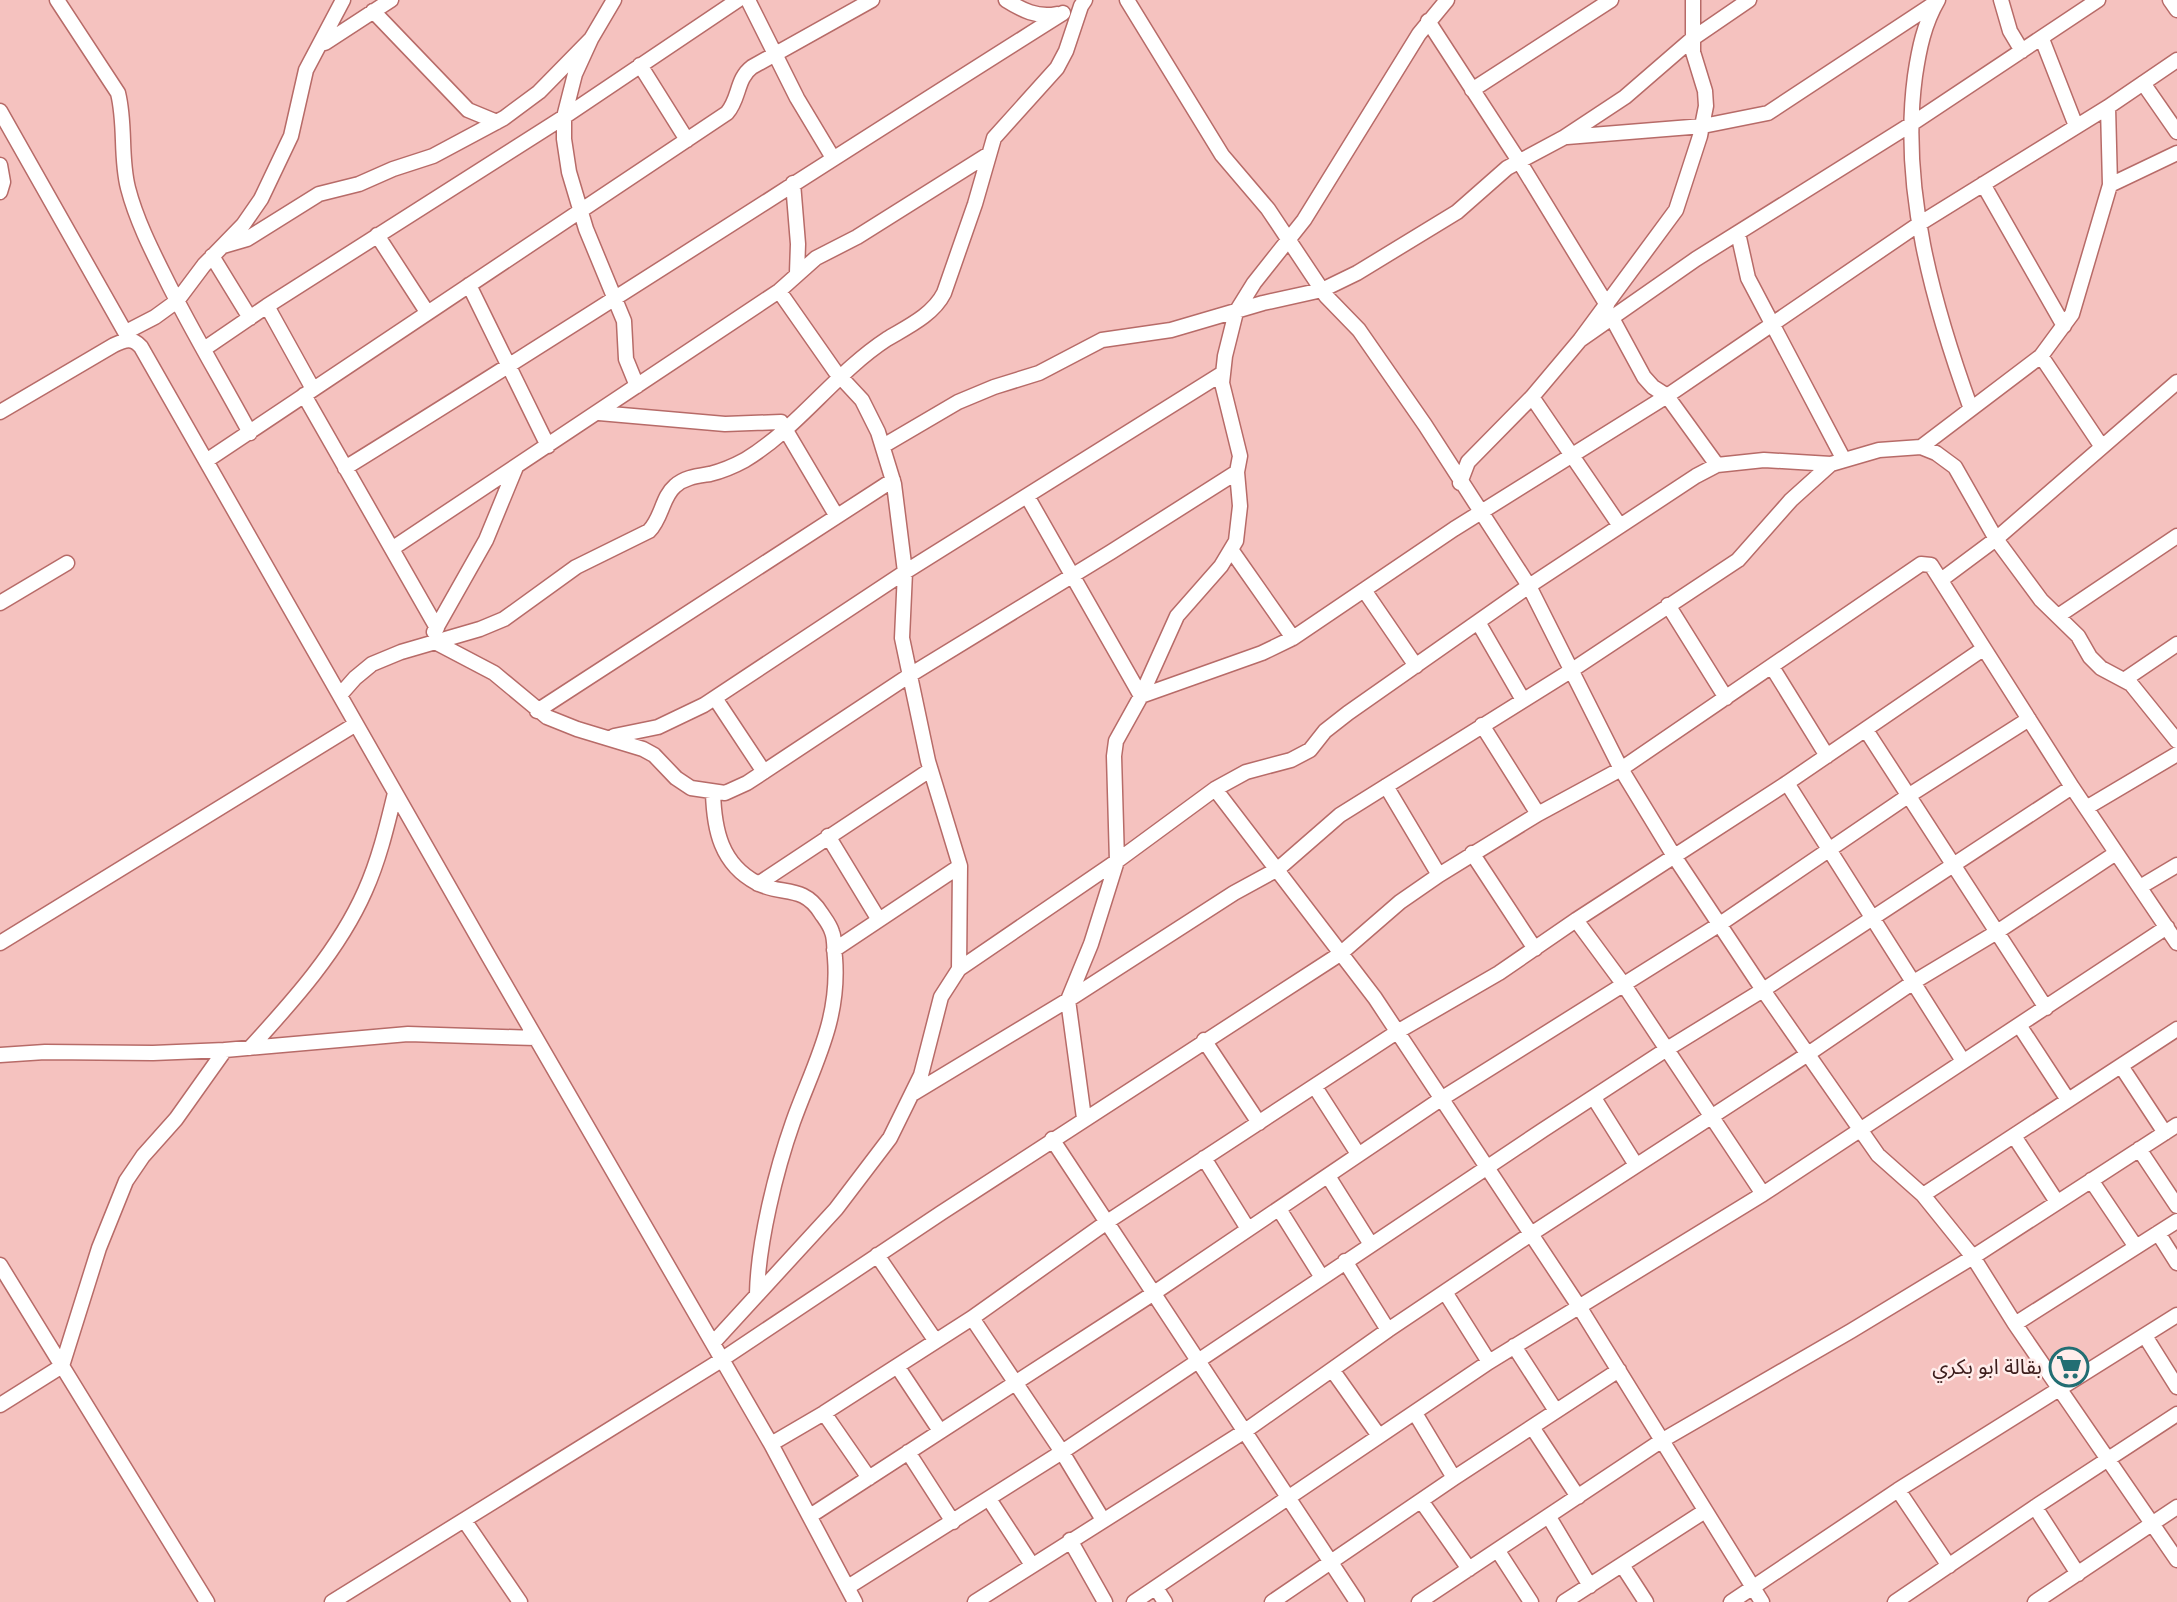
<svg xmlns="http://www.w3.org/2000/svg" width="2177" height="1602" viewBox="0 0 2177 1602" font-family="'Nunito Sans','Noto Sans Arabic',sans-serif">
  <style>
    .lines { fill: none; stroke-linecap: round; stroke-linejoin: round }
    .minor-casing { stroke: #b76b68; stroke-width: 17 }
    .minor { stroke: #fff; stroke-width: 14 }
    .labels { text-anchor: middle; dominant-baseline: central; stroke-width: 5; stroke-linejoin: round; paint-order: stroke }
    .poi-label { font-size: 21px; fill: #3c1d1c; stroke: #ffedeb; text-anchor: end }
  </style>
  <rect width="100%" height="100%" fill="#f5c2bf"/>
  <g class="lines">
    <defs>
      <path id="minor" d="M57,0L118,93C126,125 120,157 128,188C136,219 151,249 165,277C191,330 222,381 250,433
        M614,0L591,39L575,74L564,117V139L569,172L586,229L624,321L626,359L637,386
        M748,0L797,98L833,158
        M1006,0C1022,10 1037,18 1057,14
        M1127,0L1222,155L1268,209L1326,296L1359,330L1425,425L1529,586L1621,769L1674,856L1763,990L1878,1155L1923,1195L1973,1257L2015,1324L2177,1560
        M1938,0C1924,24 1919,49 1915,76C1900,188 1933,304 1971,409
        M2001,0L2010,31L2022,51
        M2170,0L2177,10
        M373,11L468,110L497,122
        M1428,21L1519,161L1607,305
        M2042,39L2076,126
        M325,43L391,0
        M640,65L687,140
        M2143,83L2177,132
        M1472,90L1611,0
        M0,111L129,339
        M1567,137L1703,126L1768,113L1935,3
        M0,165L3,182L0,192
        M793,183L798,244L797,273
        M1983,184L2064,326
        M2110,185L2177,153
        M1738,233L1748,278L1844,460
        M377,235L427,312
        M223,246L247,239L319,194L359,184L393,169L433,156L504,118L539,92L591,39
        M212,256L250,318
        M469,285L548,446
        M779,291L835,371L862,400L878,432L894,484L905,572L902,638L928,761L960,866L959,969
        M267,306L313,389
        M1612,318L1644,377L1653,387L1667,396L1717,465
        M126,332L155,317L177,301L204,265L243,225L261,199L291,136L306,70L343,0
        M1580,340L1696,259L1910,125L2098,0
        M204,349L267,306L564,117L738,0
        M2041,356L2102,447
        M304,395L437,628
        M1532,397L1620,526
        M0,412L114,345C125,340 132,337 141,347L489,957L771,1444L855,1602
        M599,413L725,424L781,422L836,515
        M883,446L958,402L994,387L1039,373L1102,340L1171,330L1263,303L1322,290L1357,273L1457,212L1507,168L1563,138L1625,97L1692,39L1749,0
        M1921,447L2041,356L2072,314L2110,185L2108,107
        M206,461L727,113C740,98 736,79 752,67L872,0
        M345,468C586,319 823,164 1063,13
        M1460,483L1468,462L1532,397L1580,340L1676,210L1700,136L1706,106L1705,91L1693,52V0
        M1027,496L1141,696L1262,653L1293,638L1454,529L1667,396L1919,224L2108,107L2177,60
        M393,548L779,291L816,258L857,237L989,154
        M1232,551L1293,638
        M1941,580L1996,539L2041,600L2078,636L2090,657L2101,668L2131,684L2177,741
        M1364,590L1416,666
        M0,603L67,563
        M1668,605L1726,698
        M2058,616L2177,536
        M1478,622L1523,700
        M434,632L486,540L516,467
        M435,642L494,673L547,717L577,729L643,749L654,755L676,778L691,788L725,793L747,783L910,675L1111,552L1237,472
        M1772,667L1827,756
        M2124,680L2177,644
        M340,695L355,678L372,664L401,652L480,629L504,619L576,567L649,531C662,518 662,497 675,486C685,477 698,476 710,474C722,471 734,466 745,460C798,428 835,373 887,339C907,327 933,315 944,293L975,204L994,138L1057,68L1066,51L1081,6L1085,0
        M715,698L764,772
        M537,711L893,480
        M1482,725L1538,814
        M1866,730L2046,1008
        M614,736L658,727L704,705L905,572L1223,373
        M1787,783L1963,1061
        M1386,786L1439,875
        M1215,789L1375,998L1580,1308L1762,1602
        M713,792C714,830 721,864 757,883C782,896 803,884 821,913C825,919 830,925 832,932C835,939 834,950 835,958C840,1021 813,1066 793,1122C776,1170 758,1243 757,1294
        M2086,808L2177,754
        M828,836L879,920
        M1472,853L1535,949
        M758,884L930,770
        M2140,887L2177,865
        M1576,920L1624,985L1763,1194
        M0,943L356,724
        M834,950L960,866
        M2019,1025L2068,1100
        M1204,1040L1259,1123
        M250,1048C293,1001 339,950 365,891C379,860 387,826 395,793
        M0,1055L45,1052L153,1053L225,1050L408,1034L536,1038
        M2121,1066L2165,1133
        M1315,1087L1358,1154
        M914,1093L1068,1000L1234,893L1278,869L1340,815L1572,670L1738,560L1791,500L1831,464L1879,450L1921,447L1936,453L1955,467L1996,539L2177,382
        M1594,1098L1636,1165
        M1084,1118L1068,1000L1091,944L1117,861L1114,756L1116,741L1141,696L1177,616L1221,566L1236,541L1240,506L1237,472L1240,456L1222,383L1225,356L1236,312L1254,283L1304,220L1419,34L1447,0
        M2014,1136L2057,1202
        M1052,1139L1357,1602
        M2139,1149L2177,1206
        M1204,1158L1248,1229
        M1328,1176L1370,1243
        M2091,1180L2136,1247
        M1923,1195L2177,1029
        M1279,1209L1321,1276
        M2158,1233L2177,1263
        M877,1255L935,1340
        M1345,1261L1388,1330
        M0,1265L207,1602
        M1445,1292L1489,1362
        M972,1318L1062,1452L1103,1520
        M2015,1324L2177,1221
        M2145,1336L2177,1387
        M713,1343L836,1209L890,1138L921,1075L941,997L959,969L1117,861L1215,789L1246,772L1291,760L1310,750L1325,731L1348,713L1529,586L1696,476L1717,465L1764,460L1831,464
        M1514,1346L1556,1411
        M897,1366L940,1431
        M1333,1371L1379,1436
        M0,1405L62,1366L99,1248L126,1181L143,1156L176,1119L225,1050
        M824,1413L869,1478
        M1415,1413L1454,1478
        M1532,1427L1578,1497
        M771,1444L824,1413L972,1318L1107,1222L1397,1032L1499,973L1576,920L1787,783L1983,649
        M908,1452L953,1522
        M1898,1490L1949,1566
        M989,1499L1032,1565
        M1422,1502L1469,1569
        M2035,1507L2078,1574
        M810,1516L1154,1293L1441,1099L1720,924L1908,796L2029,719
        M1549,1517L1590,1586
        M464,1520L520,1602
        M1070,1540L1105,1602
        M1498,1551L1531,1602
        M1622,1565L1646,1602
        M848,1587L1062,1452L1543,1130L1667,1049L1763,990L2072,787
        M1156,1588L1165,1602
        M332,1602L715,1364L941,1213L1340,954L1400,902L1439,875L1538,814L1621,769L1921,564L1931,565L2072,787L2177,943
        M975,1602L1245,1431L1388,1330L1531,1234L1808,1054L1912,983L1997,932L2116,853
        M1134,1602L1489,1362L1763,1194L2167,927
        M1272,1602L1454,1478L1619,1370
        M1419,1602L1661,1441L1851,1331L1973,1257L2177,1125
        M1564,1602L1705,1511
        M1731,1602L1898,1490L2177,1315
        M1895,1602L2035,1507L2177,1414
        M2035,1602L2177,1507"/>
    </defs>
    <use href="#minor" class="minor-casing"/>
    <use href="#minor" class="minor"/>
  </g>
  <defs>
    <symbol id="supermarket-ring" viewBox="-11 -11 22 22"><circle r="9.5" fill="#ffedeb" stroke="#226e73" stroke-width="1.5"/><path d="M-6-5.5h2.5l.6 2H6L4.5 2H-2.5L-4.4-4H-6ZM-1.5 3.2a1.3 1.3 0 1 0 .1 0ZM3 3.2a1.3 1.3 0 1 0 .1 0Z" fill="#226e73"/></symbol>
  </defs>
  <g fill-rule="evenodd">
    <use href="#supermarket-ring" x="2047" y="1345" width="44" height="44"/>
  </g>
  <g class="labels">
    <g class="poi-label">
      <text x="2042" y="1367">بقالة ابو بكري</text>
    </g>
  </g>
</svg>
